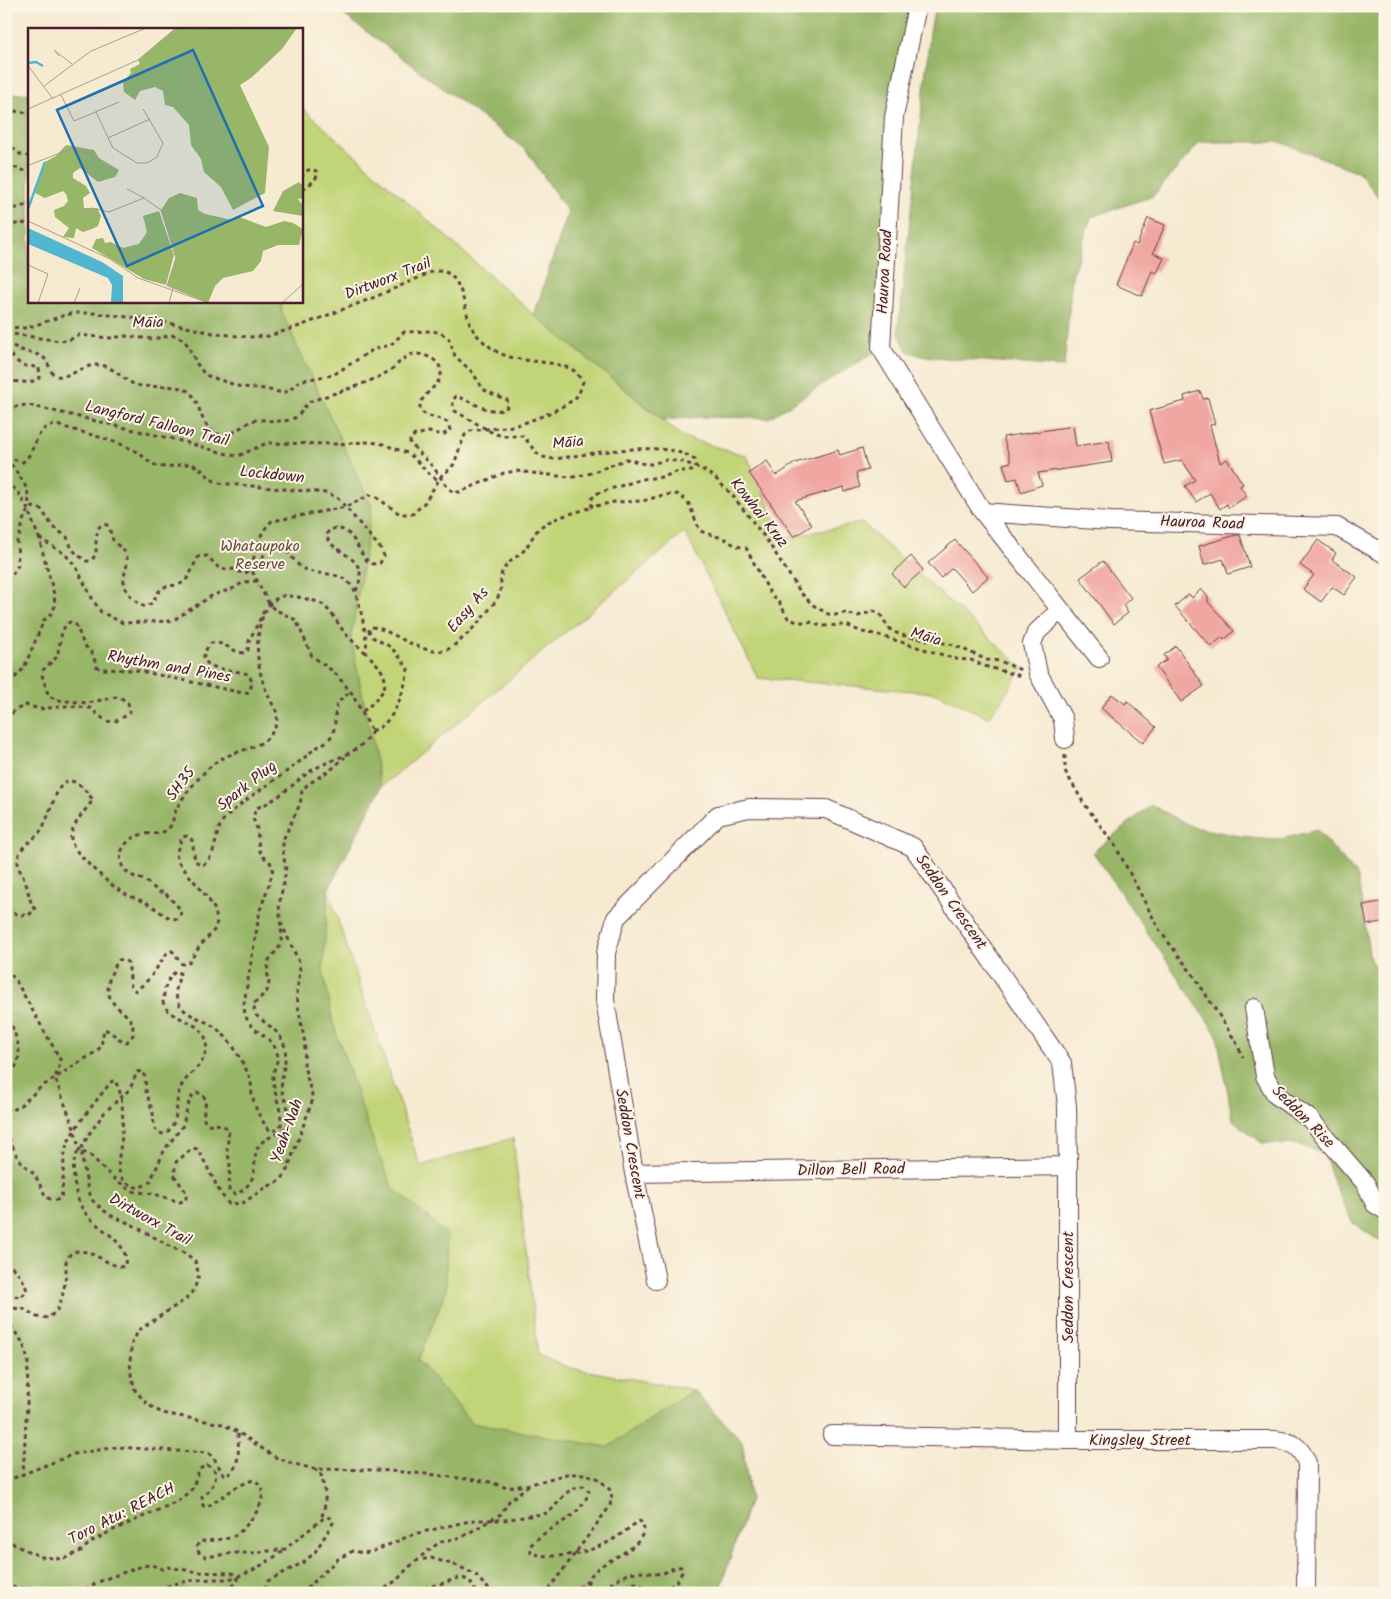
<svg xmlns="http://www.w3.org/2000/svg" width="1391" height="1599" viewBox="0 0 1391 1599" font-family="Kalam,sans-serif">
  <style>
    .green { fill: #c1d477; stroke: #867a51 }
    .forest { fill: #98b668; stroke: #716a4a }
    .building { fill: #f0a7a2 }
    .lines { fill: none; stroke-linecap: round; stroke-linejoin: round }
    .street-casing { stroke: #643d44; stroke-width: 20 }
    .path { stroke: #643d44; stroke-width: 3; stroke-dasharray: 4 4; stroke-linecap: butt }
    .street { stroke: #fff; stroke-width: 18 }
    .labels { text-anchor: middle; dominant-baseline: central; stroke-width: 4; stroke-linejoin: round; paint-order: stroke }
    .street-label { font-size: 16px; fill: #4a1f2b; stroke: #fcf5e5 }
    .park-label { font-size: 16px; fill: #684c3e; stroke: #fcf5e5 }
    .inset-river { fill: none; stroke: #52b6d1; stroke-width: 2.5 }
    .inset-road { fill: none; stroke: #b1998f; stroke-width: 1 }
    .view { fill: #1f6fb2; fill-opacity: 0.15; stroke: #1f6fb2; stroke-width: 2.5 }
    .inset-edge { fill: none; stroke: #4a1f2b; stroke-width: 2.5 }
  </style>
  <rect width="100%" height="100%" fill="#fcf5e5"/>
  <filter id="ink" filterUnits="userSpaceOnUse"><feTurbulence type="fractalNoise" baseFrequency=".02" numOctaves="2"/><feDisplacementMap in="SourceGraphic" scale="10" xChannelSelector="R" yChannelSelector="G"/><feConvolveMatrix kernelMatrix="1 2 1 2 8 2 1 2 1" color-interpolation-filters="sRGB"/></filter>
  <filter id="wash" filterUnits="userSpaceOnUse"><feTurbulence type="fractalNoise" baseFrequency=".0096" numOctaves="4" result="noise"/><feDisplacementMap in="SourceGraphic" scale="20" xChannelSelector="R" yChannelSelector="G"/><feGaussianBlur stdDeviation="1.12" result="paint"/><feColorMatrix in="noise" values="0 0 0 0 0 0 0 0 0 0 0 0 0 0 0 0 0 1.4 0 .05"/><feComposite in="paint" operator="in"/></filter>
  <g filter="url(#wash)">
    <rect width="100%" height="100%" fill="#f6ead1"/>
    <path class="green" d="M29,93V301H301V107L534,315L683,437L747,456L783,538L862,523L1023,668L989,718L937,693L758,678L685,532L381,787L328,890L420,1166L513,1138L538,1355L570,1368L689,1389L742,1441L750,1499L721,1585L699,1593H6V95Z"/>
    <path class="forest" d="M332,6H917L894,117L881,348L769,418L700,417L663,420L534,315L568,212L526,150Z
      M935,6H1385V206L1359,172L1280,142H1200L1153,196L1091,217L1072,276L1064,367L922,356L907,351L898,331L930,33Z
      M29,93V301H281L282,313L372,507L351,638L381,787L328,890L323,970L333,1023L376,1149L393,1188L447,1234L446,1291L418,1360L472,1423L608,1447L693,1390L742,1441L750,1499L721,1585L699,1593H6V95Z
      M1151,805L1193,827L1250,838L1277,840L1317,830L1358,877L1370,960L1385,978V1245L1352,1222L1333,1181L1325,1155L1300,1145L1262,1143L1233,1120L1217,1035L1093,852Z"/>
    <g id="blocks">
      <path class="building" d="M1148,218L1165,225L1153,253L1164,258L1157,273L1152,271L1142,296L1116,285L1133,243L1137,245Z
        M1200,391L1203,399L1208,398L1215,424L1210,425L1220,463L1227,459L1243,484L1240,486L1247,496L1229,508L1227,504L1220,509L1210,493L1196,502L1185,486L1195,480L1182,460L1164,464L1149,411L1185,401L1184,396Z
        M1073,426L1076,446L1109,441L1112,462L1038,473L1042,485L1021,492L1017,478L1008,480L1003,464L1011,462L1003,437Z
        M862,448L868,470L856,473L860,487L845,492L844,487L795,501L812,525L794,537L749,473L767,461L776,476L795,463L838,450L840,455Z
        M1236,535H1240L1250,567L1228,574L1223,559L1204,565L1199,546Z
        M955,540L988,577L972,591L952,568L941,578L928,563Z
        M1318,540L1336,553L1332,560L1357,577L1344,595L1332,587L1321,602L1303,589L1314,575L1300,565Z
        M911,556L923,570L904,587L892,574Z
        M1103,561L1131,598L1123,605L1128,613L1114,624L1080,578Z
        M1201,589L1208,597V602L1234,631L1224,640L1222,637L1211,647L1175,606L1189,594L1192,598Z
        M1176,646L1204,686L1181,702L1156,667L1167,660L1164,655Z
        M1112,694L1125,704L1127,701L1156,727L1143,743L1101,708Z
        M1385,901V921L1367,925L1363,905Z"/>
    </g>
  </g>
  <g filter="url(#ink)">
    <use href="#blocks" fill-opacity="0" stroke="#643d44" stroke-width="1"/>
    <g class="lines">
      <defs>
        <path id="street" d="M917,6L894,117L881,348L983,512L1110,521L1337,527L1385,554
          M983,512L1099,658
          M1060,610L1036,633L1032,644L1038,673L1063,719L1065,739
          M1254,1008L1265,1076L1276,1095L1310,1119L1366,1184L1375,1204L1385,1210
          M634,1173L1068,1166
          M656,1280L634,1173L605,1000L606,953L616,918L718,815L749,808L826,809L913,847L1062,1063L1067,1106L1068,1166V1440
          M832,1435L1068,1440H1275C1293,1442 1300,1446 1307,1463L1306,1593"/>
      </defs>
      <use href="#street" class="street-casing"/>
      <path class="path" d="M6,110L29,113
        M6,143L20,154L29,156
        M6,165L29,172
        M301,177C306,170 311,166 318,173L315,180L301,191
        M6,208H17L29,204
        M6,225L29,223
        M6,327L27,328L65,315L76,313H93L155,320L213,333L247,337L269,336L300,326L375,297L434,271C439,271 445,271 449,274C464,285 464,310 471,326C475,334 482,341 489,346C511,366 548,357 573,370C577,373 580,378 583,382C581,387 580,392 577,396C568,407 527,423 513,426C499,428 485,429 470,431L465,435L462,442L454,464L450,469L442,475L425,502L413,514H400L376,497L370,495L346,507L272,521C259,532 253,555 252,571L269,604L274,609L296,620L312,656L334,672L351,692L372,731
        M6,333L60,341L69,340L79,335L110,338L125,336L152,339L174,335L182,339L187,344L197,364L205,375L241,387L265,389L283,393L290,390L296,383L303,380L333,375L374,349L391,345L404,332L433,331L441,333L449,339L455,356L473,373L483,389L488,392L507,400L509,404C500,421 469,400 456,396L452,402L455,411L493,433L502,436H523C535,449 535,458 555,459C590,454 667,438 695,460L696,467L694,471H679L663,477L642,479L595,494L591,500L592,507L614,502L643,501L663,495L677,494L688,502L700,531L725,539L736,546L746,548L770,593L779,602L788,618L797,622H810L821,626L846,625L862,632L875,634L956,659L971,660L984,666L1021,676
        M6,342C11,345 15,347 19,349C28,353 37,353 44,358C50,363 49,374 57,376C71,378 83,365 97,365C113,364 122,381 137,385C152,389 171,383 186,390C203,398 197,431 222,435C233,437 244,422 256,420C268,419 282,424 294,418C301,415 303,407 309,402C335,392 365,386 389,371C396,367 402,358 410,355C420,351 440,359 441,371C443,387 418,393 420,410C427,419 440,416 448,423L450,430L443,435L429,432L415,435L410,439V443L434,468L448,488L454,492H460L504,473L516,471L558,476L573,477L588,474L627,459L645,464H651L666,460L684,462L705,471L716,479L733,496L766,539L801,593L813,605L828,614L835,615L844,613L858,616L874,611L880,614L888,627L892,631L901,635L954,645L987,660L1000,661L1021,670
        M6,349C12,356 17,364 26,366C31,367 34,366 39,368L40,377C31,386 17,380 6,382
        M6,408L28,405L177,440L231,455L238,456L267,443L337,444L365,442L380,443L407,453L413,457L428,473L438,480
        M6,457L23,462C37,451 35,424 57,425C80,432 103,437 125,446C129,448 134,450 139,453C145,458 150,464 158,466C170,469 181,462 193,465C203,468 207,478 218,483L327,493L338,498L381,549L384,556L380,563C357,571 361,523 330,529L326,535C331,553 362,555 360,577C360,582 357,587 356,592
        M7,457C17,477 32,484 28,510
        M6,482L18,492L28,510L39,538L54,594L55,606L52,613L44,620L24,668L6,687
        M39,538L65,554L76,567L93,600L101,612L123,623L169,621L175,619L213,595L232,589L244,582L257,581
        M6,578L11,577L18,565L17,541L19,538L25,514L33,507L41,509L53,527L67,537L72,549L78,555L86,561H91L96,554V538L99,527L104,524L107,525C111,530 111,535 113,540C116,545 123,548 126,554C130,564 123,572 124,582C125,592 136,604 146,607C155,603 155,595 161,589C166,585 171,586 177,585C190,582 192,567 198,557L207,556L219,568L227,570L235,569L243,574L255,569L269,547C284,540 292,561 302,568C314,575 328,572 340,577C345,579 351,584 354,589C359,601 369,641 366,653C393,678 391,689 362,712
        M6,720L15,710L27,705L39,709L67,706L90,708L106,721L114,722L127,715L130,711L128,703L120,697H116L87,703L57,700L51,697L48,694L42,675L43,670L57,657L62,632L66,624L70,622L76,625L84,645L92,653L97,667L101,669L135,670L243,693L249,692C252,685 253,681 248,674C234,669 186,671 211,643C224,641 232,652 244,653L248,650L249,641L265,609
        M372,731C361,756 328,758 308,773C290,786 277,801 256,808L253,818L257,829L259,848L261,855L270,862L273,868L270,882L260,910L244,1003C243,1034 271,1031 277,1053C280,1061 272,1069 273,1079C274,1094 282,1109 281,1125L276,1130L271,1131C264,1126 254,1107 253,1098C251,1092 252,1085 250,1079C247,1070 241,1060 236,1051C231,1042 222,1032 213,1026C198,1016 176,1014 176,991C176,986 179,979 180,973L176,971C169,978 165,984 164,994C164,997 163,999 163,1002C168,1024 215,1018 205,1054C201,1068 185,1076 180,1089C175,1100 179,1115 172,1126C171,1129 167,1132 164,1134L158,1133L154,1127L153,1113L146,1091L145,1077L142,1071L137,1072L130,1089L105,1112L89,1134L82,1147V1158L88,1190L93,1201L102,1209L110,1215L133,1225L171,1247L185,1253L195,1261L199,1275L194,1290L186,1299L139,1330L132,1343L130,1361L131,1374L135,1390L147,1404L162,1413L222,1424L238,1432L275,1457L291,1463L314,1469L377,1470L427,1474L490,1482L507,1488L531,1484L567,1474H585L599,1479L612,1492L610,1506L546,1593
        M372,731C377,729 382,727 386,722C397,712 406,684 408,669C403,661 397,653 390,647C383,641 370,640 369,630L371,627C380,627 387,632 396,636C409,643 428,653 443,651C457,649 493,608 499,595C503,587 499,580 502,572C506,562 520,556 526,548C531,541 535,531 542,526C556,516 576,513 592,507
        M1065,755V771L1083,802L1116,847L1160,931L1194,976L1236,1042L1243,1057
        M6,910L19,915H29L35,909C29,901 29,893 26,884C24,877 18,870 18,862C17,847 32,842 40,832C56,809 57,751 93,800C85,811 70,826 71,840C73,853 113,888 125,894C133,898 142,900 150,905C161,911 164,918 177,919L181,914C177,900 171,903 165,892H159C154,888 149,883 144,880C138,878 133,877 127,872C113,859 123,840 140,835C149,832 160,836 168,829C174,823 173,815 177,808C182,797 206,768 216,762C230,752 249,751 264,741C272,735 278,725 277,715C277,710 273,706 271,701C265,690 261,678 259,665C255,645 258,602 283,596C287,595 293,597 298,597C305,599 313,600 320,603C331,610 337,622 344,632C351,640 358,646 366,653
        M6,968L16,981L60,1059V1064L55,1078L75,1131L80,1153
        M6,1011C11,1025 19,1040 19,1054C18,1065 11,1076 6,1085
        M6,1032L9,1046L6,1056
        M6,1108L12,1111L21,1105L41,1087L94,1053L101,1047L104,1029C113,1032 119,1041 127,1042L133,1035C133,1031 133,1026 132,1023C129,1016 121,1011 116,1006C102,992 109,974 119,960L124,959L128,963L129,969L131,988L136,991L150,978L167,953L172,951C177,954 177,960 182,964H188L200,946L215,929L217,921L215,910L207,897L178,862L176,854L182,837L187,836L192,840L195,861L202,865C220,855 212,829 227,816C253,792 286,775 312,751C317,746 325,744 330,738C338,727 333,715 337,705C340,699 346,695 351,692
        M6,1131L18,1159L35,1175L46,1197L52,1200H57L61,1198C64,1182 62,1165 66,1148C69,1133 100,1096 111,1082L114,1080C124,1093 123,1117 122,1133C122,1147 114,1166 122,1178C126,1184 133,1186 139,1188L150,1182L165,1149L182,1127L190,1099L195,1093H201L206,1100L203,1117L206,1124C216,1125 223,1122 229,1131L227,1148L230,1164L229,1191L234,1194C238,1194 240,1192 244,1189C260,1175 251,1162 258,1147C264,1136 281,1136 288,1124C293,1113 284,1102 282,1091C279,1073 292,1055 281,1038C275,1028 264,1023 256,1015L253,1005L267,991L269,982L267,971L269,960L280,946L282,937L279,905L286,871L283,851V840L300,804L302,791L307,785L333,768L345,757
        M6,1261C15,1270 24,1278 27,1291L21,1297L14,1296L6,1291
        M6,1309L22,1308L37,1317L49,1318C51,1315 55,1313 57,1310C63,1299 65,1284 66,1272C66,1267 65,1261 68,1257C71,1252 76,1251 81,1251C97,1253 108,1266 124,1267C134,1243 94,1228 84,1211C77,1201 75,1190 74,1178C73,1170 73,1159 78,1152L85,1153L90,1155L111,1176L131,1191L154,1194L180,1202L186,1200V1192L174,1175L176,1162L193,1148L197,1149L201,1155L221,1194L229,1204L243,1203L265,1188L281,1180L286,1173L313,1099L304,1066L305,1043L298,1006L297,991L300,971L299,962L281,923
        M6,1319L23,1343L28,1360L27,1403L23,1475
        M6,1387L10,1391L6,1405
        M314,1469L320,1472C325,1487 328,1503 321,1518
        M6,1481L74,1454L117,1447L208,1453C217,1459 218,1468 225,1476C242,1469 238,1447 238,1432
        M6,1537L16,1546L42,1557L63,1559L81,1551L91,1542L109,1532L167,1506L181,1499L192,1489L200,1469L206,1465L211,1467L216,1472C216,1484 210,1490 202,1497V1503L204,1507L210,1505L238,1486L253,1480C278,1490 248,1528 234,1536C228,1540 207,1540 199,1542L196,1548L200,1554L206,1557L234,1553H252L285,1549L325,1517L331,1518L333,1523L315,1552L304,1562L268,1581L265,1588L267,1593
        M415,1561L431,1558L458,1566L476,1575L485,1586L496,1593
        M6,1582L15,1588H32L45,1593
        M78,1593L105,1579L142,1566L152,1565L162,1569L169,1567L196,1572L232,1573L237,1576L238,1580L227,1593
        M152,1593C171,1582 191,1580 213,1579C218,1579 223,1579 228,1579C248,1575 268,1562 284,1550
        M284,1593L287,1591L305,1590L339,1558L353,1551L363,1553L374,1551L414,1534L474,1520H504L548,1513C561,1502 565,1487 584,1486L589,1491C581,1520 548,1525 530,1546L531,1553C558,1561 594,1552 617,1537C625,1532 632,1525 640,1521C644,1525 645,1530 642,1535C633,1558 578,1564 589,1593
        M379,1593L398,1579L407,1569L425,1553L440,1542L462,1537L501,1514L509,1501L530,1484
        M418,1593C425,1586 431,1586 440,1584C455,1580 465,1571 475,1589L472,1593
        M573,1593L590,1578
        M597,1593C611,1585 622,1572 639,1572C647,1572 655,1575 663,1573C670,1571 674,1566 681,1567L682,1572L678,1580L662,1593
        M620,1593L635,1583L645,1587L644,1593"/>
      <use href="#street" class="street"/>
    </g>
  </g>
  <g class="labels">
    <g class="street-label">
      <text transform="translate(885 272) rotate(-87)">Hauroa Road</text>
      <text transform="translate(388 279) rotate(-21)">Dirtworx Trail</text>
      <text transform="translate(148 323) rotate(-1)">Māia</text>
      <text transform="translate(157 424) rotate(14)">Langford Falloon Trail</text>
      <text transform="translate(568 443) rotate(-6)">Māia</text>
      <text transform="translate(272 475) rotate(6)">Lockdown</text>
      <text transform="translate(759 513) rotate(52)">Kowhai Kruz</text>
      <text transform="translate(1202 523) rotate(2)">Hauroa Road</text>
      <text transform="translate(468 610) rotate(-49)">Easy As</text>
      <text transform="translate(926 637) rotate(17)">Māia</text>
      <text transform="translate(169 667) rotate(10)">Rhythm and Pines</text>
      <text transform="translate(181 784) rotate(-53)">SH35</text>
      <text transform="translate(247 786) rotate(-38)">Spark Plug</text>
      <text transform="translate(951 902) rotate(55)">Seddon Crescent</text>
      <text transform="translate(1303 1117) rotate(45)">Seddon Rise</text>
      <text transform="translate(287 1131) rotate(-70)">Yeah-Nah</text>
      <text transform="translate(630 1144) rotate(80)">Seddon Crescent</text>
      <text transform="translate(851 1170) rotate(-1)">Dillon Bell Road</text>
      <text transform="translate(150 1220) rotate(29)">Dirtworx Trail</text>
      <text transform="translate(1068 1287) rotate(-90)">Seddon Crescent</text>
      <text x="1140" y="1440">Kingsley Street</text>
      <text transform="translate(122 1514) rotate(-27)">Toro Atu: REACH</text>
    </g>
    <g class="park-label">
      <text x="260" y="546">Whataupoko<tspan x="260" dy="18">Reserve</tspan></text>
    </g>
  </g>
  <g transform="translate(28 28)">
    <rect width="275" height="275" fill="#f6ead1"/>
    <path d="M148,0H269L254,21L223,50L212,57L241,119L237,165L205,182L193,159L176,144L173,131L163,117L161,97L145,79L137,77L135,63L127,59L112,63L107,72L96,64L95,54L103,45L102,41L112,36L110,32ZM38,117L66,122L71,130L91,142L87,149L70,154L52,140L45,145V150L58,158L62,165L55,170L56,180H69L73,188L70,198L64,201L55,204L48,200L46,210L35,209L41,200L27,189L26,182L36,178L40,173L38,166L35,163L17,170L7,165L17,134L28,128ZM271,154L275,158V170L270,171L275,178V188L245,183L255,163ZM152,165L169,170L170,182L177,186L204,192L209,188L238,199L256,193L265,195L275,201L271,217H250L235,223L233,233L225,243L195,250L187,258L180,275L139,258L148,230L133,182L141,170ZM131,183L146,227L138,257L116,251L64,220L68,211L75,210L77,215L83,214L95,220L111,216L119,204L115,188Z" fill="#98b668"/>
    <path d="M0,200L74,234L95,248V275H83L84,257L80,250L0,216Z" fill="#52b6d1"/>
    <path class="inset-river" d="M0,35L8,34L15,38M0,181L17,134"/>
    <path class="inset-road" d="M31,28L26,22L44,36M1,39L25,71M16,58L63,23L118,0M33,67L46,93L91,74M0,81L110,32L148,0M68,84L85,120L109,135H119L129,129L135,115L115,81M80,110L122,91M1,137L45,120L62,126L68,134M99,161L116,170M51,183L64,180L81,184L116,170L133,182L148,230L139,258M0,193L82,231L110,250L181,275M0,237L20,246L10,275M46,275L52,260M141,275L145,260M254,275L275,256"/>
    <path class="view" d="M165,22L235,178L99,238L29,82Z"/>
    <rect width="275" height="275" class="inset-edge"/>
  </g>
  <rect width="1391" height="1599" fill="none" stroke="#fcf5e5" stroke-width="25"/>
</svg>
